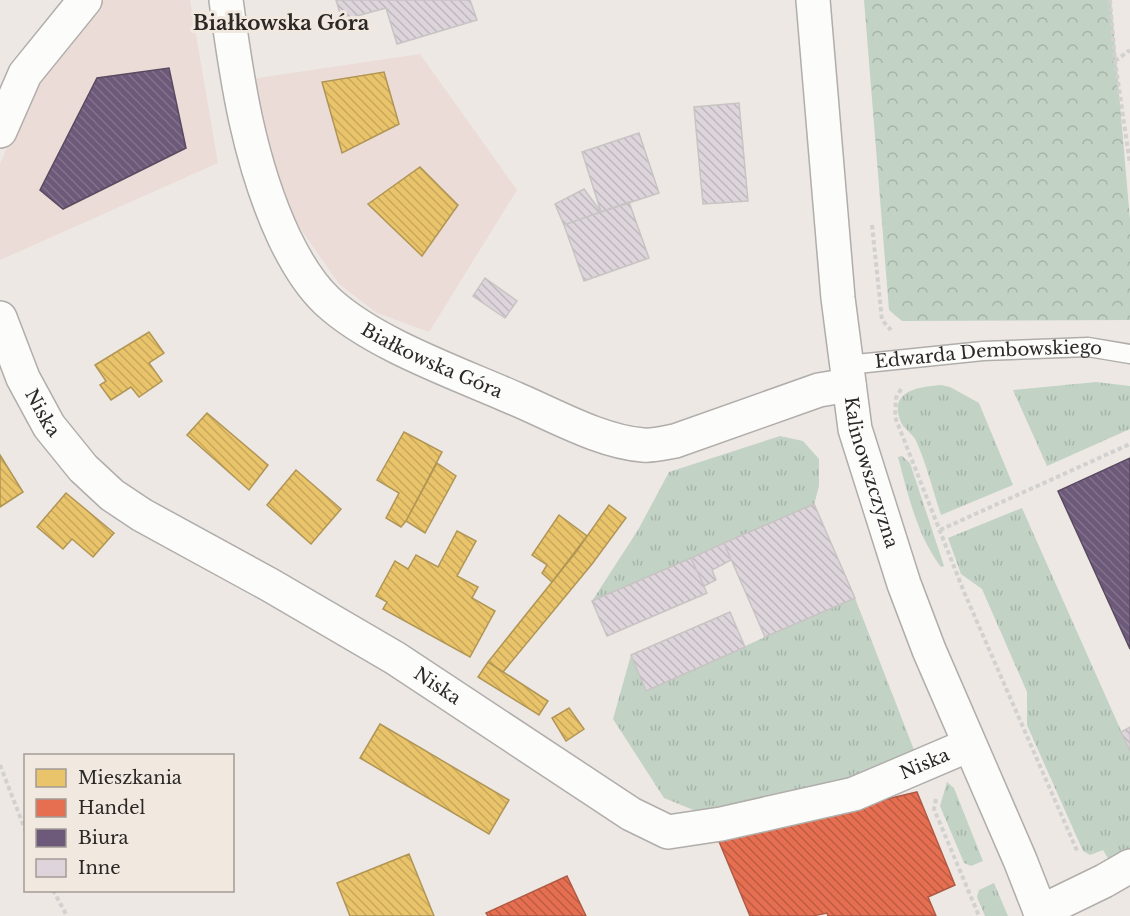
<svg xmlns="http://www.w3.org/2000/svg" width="1130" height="916" viewBox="0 0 1130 916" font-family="'Libre Baskerville',serif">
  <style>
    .commercial { fill: #ecdcd7 }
    .grass { fill: url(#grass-tufts) }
    .forest { fill: url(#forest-crowns) }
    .homes { fill: url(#homes-back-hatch); stroke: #b09555; stroke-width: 1.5 }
    .shops { fill: url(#shops-back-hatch); stroke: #af5a44; stroke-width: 1.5 }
    .offices { fill: url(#offices-back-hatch); stroke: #594a60; stroke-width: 1.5 }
    .building { fill: url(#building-back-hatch); stroke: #c7c4c3; stroke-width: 1.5 }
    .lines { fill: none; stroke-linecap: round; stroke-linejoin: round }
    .lane-casing { stroke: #b0adaa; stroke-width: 21 }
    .street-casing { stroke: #b0adaa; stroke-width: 36 }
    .path { stroke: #d2d1d0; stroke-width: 4; stroke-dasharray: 4.5 3; stroke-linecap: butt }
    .lane { stroke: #fcfcfb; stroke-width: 18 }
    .street { stroke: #fcfcfb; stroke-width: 33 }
    .labels { text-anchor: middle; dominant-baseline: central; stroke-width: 6; stroke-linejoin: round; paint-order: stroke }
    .street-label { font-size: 18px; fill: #2b2825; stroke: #f1e8e0 }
    .neighbourhood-label { font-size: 20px; font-weight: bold; fill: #2b2825; stroke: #f1e8e0 }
  </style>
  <defs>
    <pattern id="grass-tufts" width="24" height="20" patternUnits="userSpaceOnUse" patternTransform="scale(1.5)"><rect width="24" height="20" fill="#c2d2c5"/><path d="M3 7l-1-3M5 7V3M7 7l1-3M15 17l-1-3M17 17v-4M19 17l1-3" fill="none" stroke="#a7b4a9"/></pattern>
    <pattern id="forest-crowns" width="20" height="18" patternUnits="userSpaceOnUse" patternTransform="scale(1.5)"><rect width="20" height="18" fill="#c2d2c5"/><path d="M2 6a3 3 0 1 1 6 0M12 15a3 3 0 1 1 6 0" fill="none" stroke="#a7b4a9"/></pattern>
    <pattern id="homes-back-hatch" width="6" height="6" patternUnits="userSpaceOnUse" patternTransform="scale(1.5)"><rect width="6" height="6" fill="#e9c46a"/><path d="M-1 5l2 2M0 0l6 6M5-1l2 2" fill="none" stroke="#c8a85c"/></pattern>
    <pattern id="shops-back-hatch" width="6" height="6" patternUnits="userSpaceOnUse" patternTransform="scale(1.5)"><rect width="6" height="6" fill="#e76f51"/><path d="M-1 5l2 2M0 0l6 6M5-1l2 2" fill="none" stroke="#bb5b43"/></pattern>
    <pattern id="offices-back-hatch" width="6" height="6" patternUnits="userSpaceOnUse" patternTransform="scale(1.5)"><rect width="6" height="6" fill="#6d597a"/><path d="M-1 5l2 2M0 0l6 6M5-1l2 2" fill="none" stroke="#82728b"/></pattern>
    <pattern id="building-back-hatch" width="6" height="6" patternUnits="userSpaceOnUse" patternTransform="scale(1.5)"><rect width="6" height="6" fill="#ddd5db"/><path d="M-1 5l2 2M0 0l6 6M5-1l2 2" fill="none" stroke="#beb7bc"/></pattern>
  </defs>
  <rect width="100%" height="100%" fill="#ede8e4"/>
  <path class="commercial" d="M104,0H190L218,163L0,260V164L37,75L92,8Z
    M420,54L517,190L429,332L377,313L339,284L288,211L260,140L250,79Z"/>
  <path class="grass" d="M1096,382L1130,386V429L1047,466L1013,390Z
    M941,385L950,387L979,403L1013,485L941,515C933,491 927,466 917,443C914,434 903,429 900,420C889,389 921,387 941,385Z
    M780,436L803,441L819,459V486L814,505L855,598L916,755L853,781L701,813L664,798L613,719L631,655L646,691L765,637L731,560L712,570L716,580L704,586L707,593L607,636L592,601L638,530L669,472Z
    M902,456L910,463L944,566L941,567C917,535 908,495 898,457Z
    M1022,508L1130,751V848L1109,860L1103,850L1090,855L1083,851L1027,725V692L982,589L961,574L948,538Z
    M947,782L954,788L983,861L971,866L964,863L940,806Z
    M994,883L1008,916H985L977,897L979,890Z"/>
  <path class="forest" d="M864,0H1111L1130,220V320L902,321L889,310Z"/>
  <path class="homes" d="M384,72L399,124L342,153L322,82Z
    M420,167L458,205L422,256L368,204Z
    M149,332L164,353L149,363L162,381L139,397L131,387L111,400L100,385L106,381L95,365Z
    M207,413L268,465L249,490L187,435Z
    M404,432L442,452L406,521L401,527L386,518L399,493L377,480Z
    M0,455L23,492L0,507Z
    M437,463L456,476L425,533L406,521Z
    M296,470L341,509L311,544L267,505Z
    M66,493L114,533L93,557L72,539L63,549L37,527Z
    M609,505L626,518L592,564L503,672L488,662L576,552Z
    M559,515L587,536L552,582L542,573L547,565L532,555Z
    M457,531L476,541L457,576L478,587L472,598L495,611L470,657L383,609L387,602L376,596L395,561L408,569L416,555L438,567Z
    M488,662L548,701L539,715L478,677Z
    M569,708L584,729L566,741L552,718Z
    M380,724L509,800L489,834L360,758Z
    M409,854L434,916H350L337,883Z"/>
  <path class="shops" d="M917,792L955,885L928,897L936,916H828L827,913L813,916H750L718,839Z
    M567,876L586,916H488L486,913Z"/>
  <path class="offices" d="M169,68L186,148L63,209L40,190L97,78Z
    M1130,458V649L1058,491Z"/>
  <path class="building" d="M336,0H470L477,20L397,44L386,8L342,20Z
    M739,103L748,201L703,204L694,107Z
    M639,133L659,193L601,212L582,152Z
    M584,189L601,212L564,225L555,204Z
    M629,202L649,258L584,281L564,225Z
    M485,278L517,301L505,318L473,296Z
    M814,504L855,598L765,637L724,543Z
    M724,543L731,560L712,570L716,580L704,586L691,558Z
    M691,558L707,593L607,636L592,601Z
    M730,612L745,647L646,691L631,655Z
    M1130,727V751L1121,732Z"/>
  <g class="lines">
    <defs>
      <g id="lane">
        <path id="s1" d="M847,365L983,351L1088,347L1130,354"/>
      </g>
      <g id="street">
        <path id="s2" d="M226,0C237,81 249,162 284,237C295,260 308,283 327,301C373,344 457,373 516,399C554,415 601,442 643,445C654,446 664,443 675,441L819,390L849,385"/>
        <path id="s3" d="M813,0L838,298L855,429L904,584L929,650L1020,860L1042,916"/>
        <path d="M0,131L25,74L85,0"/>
        <path id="s4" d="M0,318L23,378L49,426L83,468L112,495L142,515L270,585L395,658L631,814L668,832L721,824L854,794L969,745"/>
        <path d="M1040,912L1104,881L1130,866"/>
      </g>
    </defs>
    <use href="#lane" class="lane-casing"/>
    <use href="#street" class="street-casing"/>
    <path class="path" d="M1110,0L1115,61L1130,164
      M1115,61L1130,50
      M872,225L882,320L891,330
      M901,389L896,398L895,417L964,592L1078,853
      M940,530L1130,444
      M0,765L26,832
      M936,799L934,809L979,916
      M53,890L67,916"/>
    <use href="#lane" class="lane"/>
    <use href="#street" class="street"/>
  </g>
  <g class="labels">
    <g class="street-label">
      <text stroke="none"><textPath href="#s1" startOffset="142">Edwarda Dembowskiego</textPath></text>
      <text stroke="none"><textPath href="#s2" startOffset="444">Białkowska Góra</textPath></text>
      <text stroke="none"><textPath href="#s4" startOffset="104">Niska</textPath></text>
      <text stroke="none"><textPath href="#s3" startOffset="477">Kalinowszczyzna</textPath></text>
      <text stroke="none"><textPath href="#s4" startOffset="590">Niska</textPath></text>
      <text stroke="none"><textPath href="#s4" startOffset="1130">Niska</textPath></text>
    </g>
    <g class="neighbourhood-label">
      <text x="281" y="23">Białkowska Góra</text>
    </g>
  </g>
  <rect x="24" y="754" width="210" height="138" fill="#f1e8e0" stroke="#a29b95" stroke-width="1.5"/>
  <rect x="36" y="769" width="30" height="18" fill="#e9c46a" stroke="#a29b95" stroke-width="1.5"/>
  <text x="78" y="784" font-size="18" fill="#2b2825">Mieszkania</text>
  <rect x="36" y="799" width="30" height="18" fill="#e76f51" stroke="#a29b95" stroke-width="1.5"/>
  <text x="78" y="814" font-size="18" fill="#2b2825">Handel</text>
  <rect x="36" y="829" width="30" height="18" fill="#6d597a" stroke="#a29b95" stroke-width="1.5"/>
  <text x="78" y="844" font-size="18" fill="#2b2825">Biura</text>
  <rect x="36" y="859" width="30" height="18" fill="#ddd5db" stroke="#a29b95" stroke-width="1.5"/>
  <text x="78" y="874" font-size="18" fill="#2b2825">Inne</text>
</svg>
